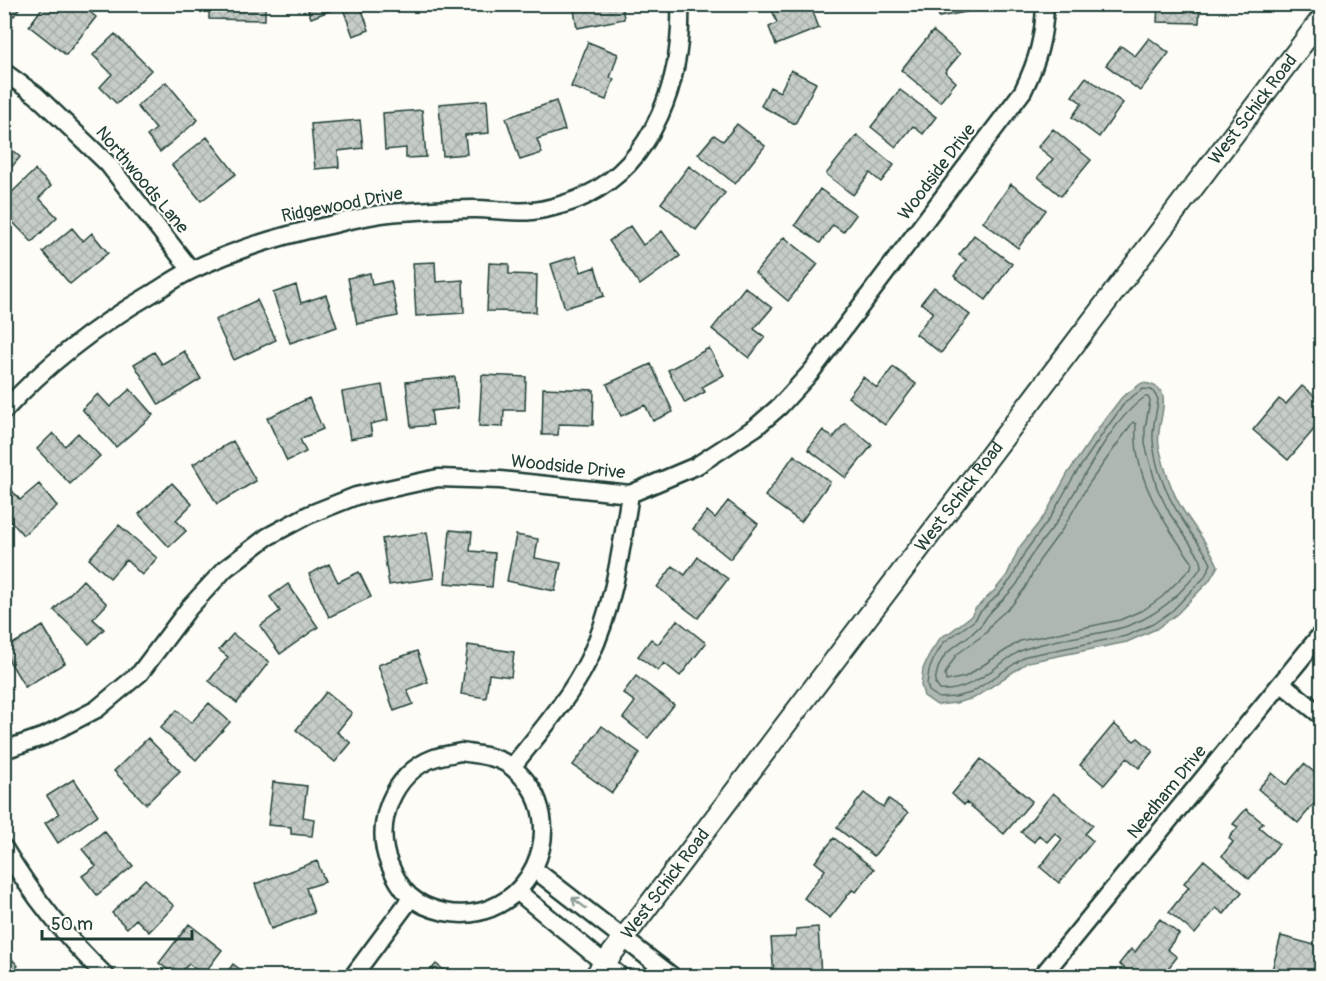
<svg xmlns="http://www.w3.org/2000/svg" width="1326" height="981" viewBox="0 0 1326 981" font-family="Pangolin,sans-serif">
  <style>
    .water { fill: #aeb8b1; stroke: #75877f; stroke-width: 1.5 }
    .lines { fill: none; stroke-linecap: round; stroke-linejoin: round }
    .shore { stroke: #586e66; stroke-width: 1.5 }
    .building { fill: url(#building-cross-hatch); stroke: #1f3d34; stroke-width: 1.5 }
    .minor-casing { stroke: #1f3d34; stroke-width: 21 }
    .tertiary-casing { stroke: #1f3d34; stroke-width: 24 }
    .minor { stroke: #fdfcf7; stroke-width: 16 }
    .tertiary { stroke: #fdfcf7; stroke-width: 20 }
    .oneway { stroke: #8e9c96 }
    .labels { text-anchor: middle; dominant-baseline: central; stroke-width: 4.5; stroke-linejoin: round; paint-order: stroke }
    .street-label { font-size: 18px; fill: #1f3d34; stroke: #fdfcf7 }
  </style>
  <defs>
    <pattern id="building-cross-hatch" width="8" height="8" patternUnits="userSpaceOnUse" patternTransform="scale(1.5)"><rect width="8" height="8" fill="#c6cdc7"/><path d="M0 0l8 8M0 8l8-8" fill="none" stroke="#aab1ac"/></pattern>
  </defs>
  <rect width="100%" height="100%" fill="#fdfcf7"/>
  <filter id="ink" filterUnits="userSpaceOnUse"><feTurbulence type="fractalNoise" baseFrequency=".0167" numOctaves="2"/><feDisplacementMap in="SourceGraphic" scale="12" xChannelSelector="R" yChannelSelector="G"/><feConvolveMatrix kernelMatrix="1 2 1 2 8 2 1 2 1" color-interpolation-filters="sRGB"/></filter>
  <g filter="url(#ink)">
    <path class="water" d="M1142,383C1181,386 1154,422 1159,446C1164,468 1170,488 1181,507C1193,527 1209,544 1218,566L1209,581L1177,614L1156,629L1127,642L1028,662L974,698L956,703L937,705L924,696L921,685L923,669L930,653L941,637L949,633L971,616L975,609L995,590L1007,575L1019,548L1045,515L1068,473L1103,422L1122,397Z"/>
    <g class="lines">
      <path class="shore" d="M1143,389L1152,390L1158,399C1157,413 1152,426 1153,440C1155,474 1172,506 1191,533C1198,543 1206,552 1211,564L1204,578L1191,591L1173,610L1153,624L1126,636L1026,656L971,693L955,697L939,698L929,691L927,684L929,670L935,656L944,642L975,620L980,612L1000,593L1012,578L1025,552L1050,518L1074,476L1108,426L1126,401Z
        M1145,397H1148L1150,401L1145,428V444L1157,488L1170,514L1200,558L1202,565C1197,576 1187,584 1179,593C1129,643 1084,628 1025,649C1019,651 1014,655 1009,658C988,673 966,692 940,690L935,683C939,646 960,648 981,625C984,622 986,617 989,614C998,603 1008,596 1017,584C1023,575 1025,564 1031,556C1039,544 1048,534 1056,523C1080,486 1109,422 1145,397Z
        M1133,422L1136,424C1132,476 1163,522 1192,562L1191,568L1162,597L1145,609L1120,620L1020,641L965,677L946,681L945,674L956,655L986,633L994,621L1012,605L1025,588L1039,561L1064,527L1088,485Z"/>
    </g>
    <path class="building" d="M4,4H22L14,16L4,10Z
      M45,4H80L96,17L66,55L29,26Z
      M209,4H265V20L209,19Z
      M306,4H360L369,30L353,36L342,6L311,18Z
      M380,4H405L383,12Z
      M573,4H622L624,19L577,28Z
      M770,4H810L819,28L776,45L769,27L777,23Z
      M937,4H982V9L939,17Z
      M1158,4H1200L1199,23L1157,22Z
      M933,31L960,54L945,72L956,82L940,102L901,70Z
      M115,34L151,70L117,104L100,87L112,74L93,55Z
      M1149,38L1169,53L1140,91L1106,65L1121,46L1135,56Z
      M588,42L618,54L610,78L614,79L606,100L571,87Z
      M791,70L816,83L795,124L761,106L770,87L780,92Z
      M1086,77L1123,103L1099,137L1072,117L1082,103L1072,96Z
      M166,82L198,120L160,152L147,136L156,129L137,106Z
      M900,90L936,117L923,134L913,126L896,147L871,127Z
      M487,100L489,133L465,135L467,154L443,156L439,104Z
      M556,101L565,130L537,139L542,153L520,160L506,118Z
      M422,110L426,157L406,158V148L385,150L383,113Z
      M360,120L363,148L338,151L339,167L315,169L311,124Z
      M737,124L765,146L735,184L698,154L714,135L723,141Z
      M1053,129L1091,160L1061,196L1038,177L1053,159L1038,147Z
      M857,135L894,165L881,182L870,173L853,195L826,174Z
      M207,137L236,174L201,201L172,165Z
      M4,143L20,157L4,176Z
      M689,166L725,193L696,230L661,203Z
      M35,170L51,186L39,198L57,217L32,242L4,213V200Z
      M1011,184L1046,210L1018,248L983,222Z
      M820,189L856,215L843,232L833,225L820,243L795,225Z
      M630,226L643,245L662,231L680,256L640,285L609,241Z
      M72,228L83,241L92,233L108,253L70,284L43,252Z
      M974,235L1012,264L986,300L954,276L966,260L959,255Z
      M784,237L818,264L788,301L755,273Z
      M576,256L581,272L595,267L604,296L565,308L551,264Z
      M435,262L436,282L463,280L464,313L416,316L413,263Z
      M489,263L509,264V274L537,275L536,312L487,311Z
      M370,273L372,285L391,281L398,316L357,324L348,278Z
      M296,285L301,303L326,295L337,327L290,343L273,293Z
      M745,287L772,308L754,329L765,337L749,358L712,329Z
      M934,287L970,315L941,353L916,334L933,312L921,303Z
      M257,300L276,340L234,360L215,320Z
      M709,348L724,375L702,387L705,392L685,403L668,370Z
      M184,351L201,379L159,405L134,364L154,352L162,364Z
      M1322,354V371L1313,363Z
      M651,364L673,412L653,421L645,405L621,416L607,384Z
      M893,367L916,384L885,425L848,397L863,377L877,388Z
      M482,375L526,377L525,410H504L503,427L479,426Z
      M455,377L458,408L431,411L433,425L411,427L406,382Z
      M382,385L388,420L370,424L372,435L350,439L342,392Z
      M1302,386L1322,402V420L1288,460L1253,430L1279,399L1286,404Z
      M543,388L594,390L593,425L559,424L558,435H542Z
      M130,389L153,415L116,447L82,409L98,394L110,407Z
      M309,398L323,429L300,439L306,452L287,461L267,418Z
      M845,423L872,445L846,478L808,449L823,430L833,438Z
      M53,433L65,446L78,433L100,456L70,484L37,449Z
      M233,441L256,481L217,504L193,464Z
      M794,455L830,482L801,522L765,496Z
      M172,483L192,504L176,520L186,531L169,547L139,514Z
      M39,484L57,506L23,535L4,513V491L9,487L20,500Z
      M728,501L758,524L730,559L693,529L707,511L715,518Z
      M119,525L157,558L142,575L126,560L110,578L89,559Z
      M450,530L472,532L470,551L495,553L492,587L445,583Z
      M427,532L434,578L389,585L382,539Z
      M516,535L538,539L535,558L561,563L555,591L507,581Z
      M698,557L728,579L698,618L657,587L673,566L685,575Z
      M329,564L338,582L359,572L371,597L329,617L309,574Z
      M83,580L107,604L93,619L104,629L89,644L54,610Z
      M288,584L318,627L280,654L260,626L280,611L270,597Z
      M677,620L706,643L680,676L664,663L658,671L638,656L651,639L658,644Z
      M43,626L65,663L25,687L4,652V649Z
      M233,634L269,662L237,703L209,681L228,657L219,650Z
      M468,645L514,652L511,677L489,674L486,698L461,694Z
      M417,651L428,682L407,690L413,704L394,711L378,665Z
      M636,676L674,705L648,738L623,718L635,702L623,693Z
      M326,692L352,713L337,732L351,743L335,762L296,730Z
      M209,703L230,722L196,760L160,728L177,710L191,723Z
      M1114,724L1134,741L1138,738L1153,751L1139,768L1127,758L1104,785L1080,765Z
      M602,726L640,753L612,793L573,765Z
      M148,738L180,771L146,804L114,771Z
      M981,759L1032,801L1004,834L966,802L964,805L952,794Z
      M1304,764L1322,778V794L1298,823L1258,789L1272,773L1286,785Z
      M74,779L98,815L58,843L45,823L59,814L47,796Z
      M273,782L307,786L303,817L314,819L312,836L291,834V827L268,825Z
      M864,793L883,807L889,799L908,813L874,856L837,828Z
      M1053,793L1093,825L1085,834L1093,841L1059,883L1040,867L1062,839L1055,833L1047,842L1039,835L1034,842L1021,832Z
      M1246,809L1263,823L1259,827L1279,844L1249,879L1222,856L1233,842L1229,838L1238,827L1233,824Z
      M104,831L133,866L97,895L82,876L96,866L82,849Z
      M834,838L874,869L856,892L852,890L830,918L804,898L825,870L815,862Z
      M1204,860L1242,892L1224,914L1216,908L1195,934L1169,912L1189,887L1184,883Z
      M317,861L325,882L306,888L314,913L271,929L255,884Z
      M145,879L174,906L149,932L136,919L127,928L112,913Z
      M1160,919L1179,934L1167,949L1177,957L1162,976H1135L1119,964L1131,949L1135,952Z
      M189,924L222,950L203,975L189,964L177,976L159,963Z
      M818,927L821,976H774L771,938L796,937V929Z
      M1281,936L1322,947V976H1295L1272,970Z
      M4,950L18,966L5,976H4Z
      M233,964L249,976H224Z
      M436,964L452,976H426Z"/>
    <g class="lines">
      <defs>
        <path id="minor" d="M4,72L36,95L108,164L191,270
          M4,411C47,363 98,325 153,293C166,285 179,276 192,270C236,249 283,235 330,225C353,219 377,213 401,212C425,210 449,209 474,209C493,209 513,213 532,211C546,210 573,202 585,196C655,162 683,78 680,4
          M1281,683L1322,716
          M4,750L45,736L97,709L140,673L189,608L225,569L267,537L308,515L356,496L438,478L500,480L630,494L696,466L756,427L780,406L811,372L1023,91C1038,60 1044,38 1045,4
          M461,752C478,755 499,756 513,768C579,822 527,929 444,912C413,905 401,892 389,863C373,824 393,773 434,758C442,755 452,754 461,752Z
          M512,767C539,733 570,698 589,659C614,607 621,550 630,494
          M4,848C32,895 67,939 106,976
          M534,869L672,976
          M517,891L620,976
          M353,976L411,898
          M1042,976L1322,633"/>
        <g id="tertiary">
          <path id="s1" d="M595,976L1322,18"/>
        </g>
      </defs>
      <use href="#minor" class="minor-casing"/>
      <use href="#tertiary" class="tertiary-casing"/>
      <use href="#minor" class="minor"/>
      <use href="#tertiary" class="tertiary"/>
    </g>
    <defs><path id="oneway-shaft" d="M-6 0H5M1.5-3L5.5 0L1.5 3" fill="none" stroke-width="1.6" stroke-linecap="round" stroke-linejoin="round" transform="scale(1.5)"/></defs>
    <use class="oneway" href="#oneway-shaft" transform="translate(579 903) rotate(-143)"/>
  </g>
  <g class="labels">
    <g class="street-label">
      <text stroke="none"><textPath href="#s1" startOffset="1088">West Schick Road</textPath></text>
      <text transform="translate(937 172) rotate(-53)">Woodside Drive</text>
      <text transform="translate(142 180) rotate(50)">Northwoods Lane</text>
      <text transform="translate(342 205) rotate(-11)">Ridgewood Drive</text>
      <text transform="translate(568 467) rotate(6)">Woodside Drive</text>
      <text stroke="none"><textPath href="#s1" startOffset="602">West Schick Road</textPath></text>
      <text transform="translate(1167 792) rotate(-51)">Needham Drive</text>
      <text stroke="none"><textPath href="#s1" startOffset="116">West Schick Road</textPath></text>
    </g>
  </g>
  <rect width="1326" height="981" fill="none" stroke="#fdfcf7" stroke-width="24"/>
  <rect x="12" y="12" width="1302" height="957" fill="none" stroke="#1f3d34" stroke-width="2" filter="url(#ink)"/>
  <path d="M42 930v9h150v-9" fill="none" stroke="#1f3d34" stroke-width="3"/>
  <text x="51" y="930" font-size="18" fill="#1f3d34" stroke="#fdfcf7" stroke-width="4.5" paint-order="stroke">50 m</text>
</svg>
